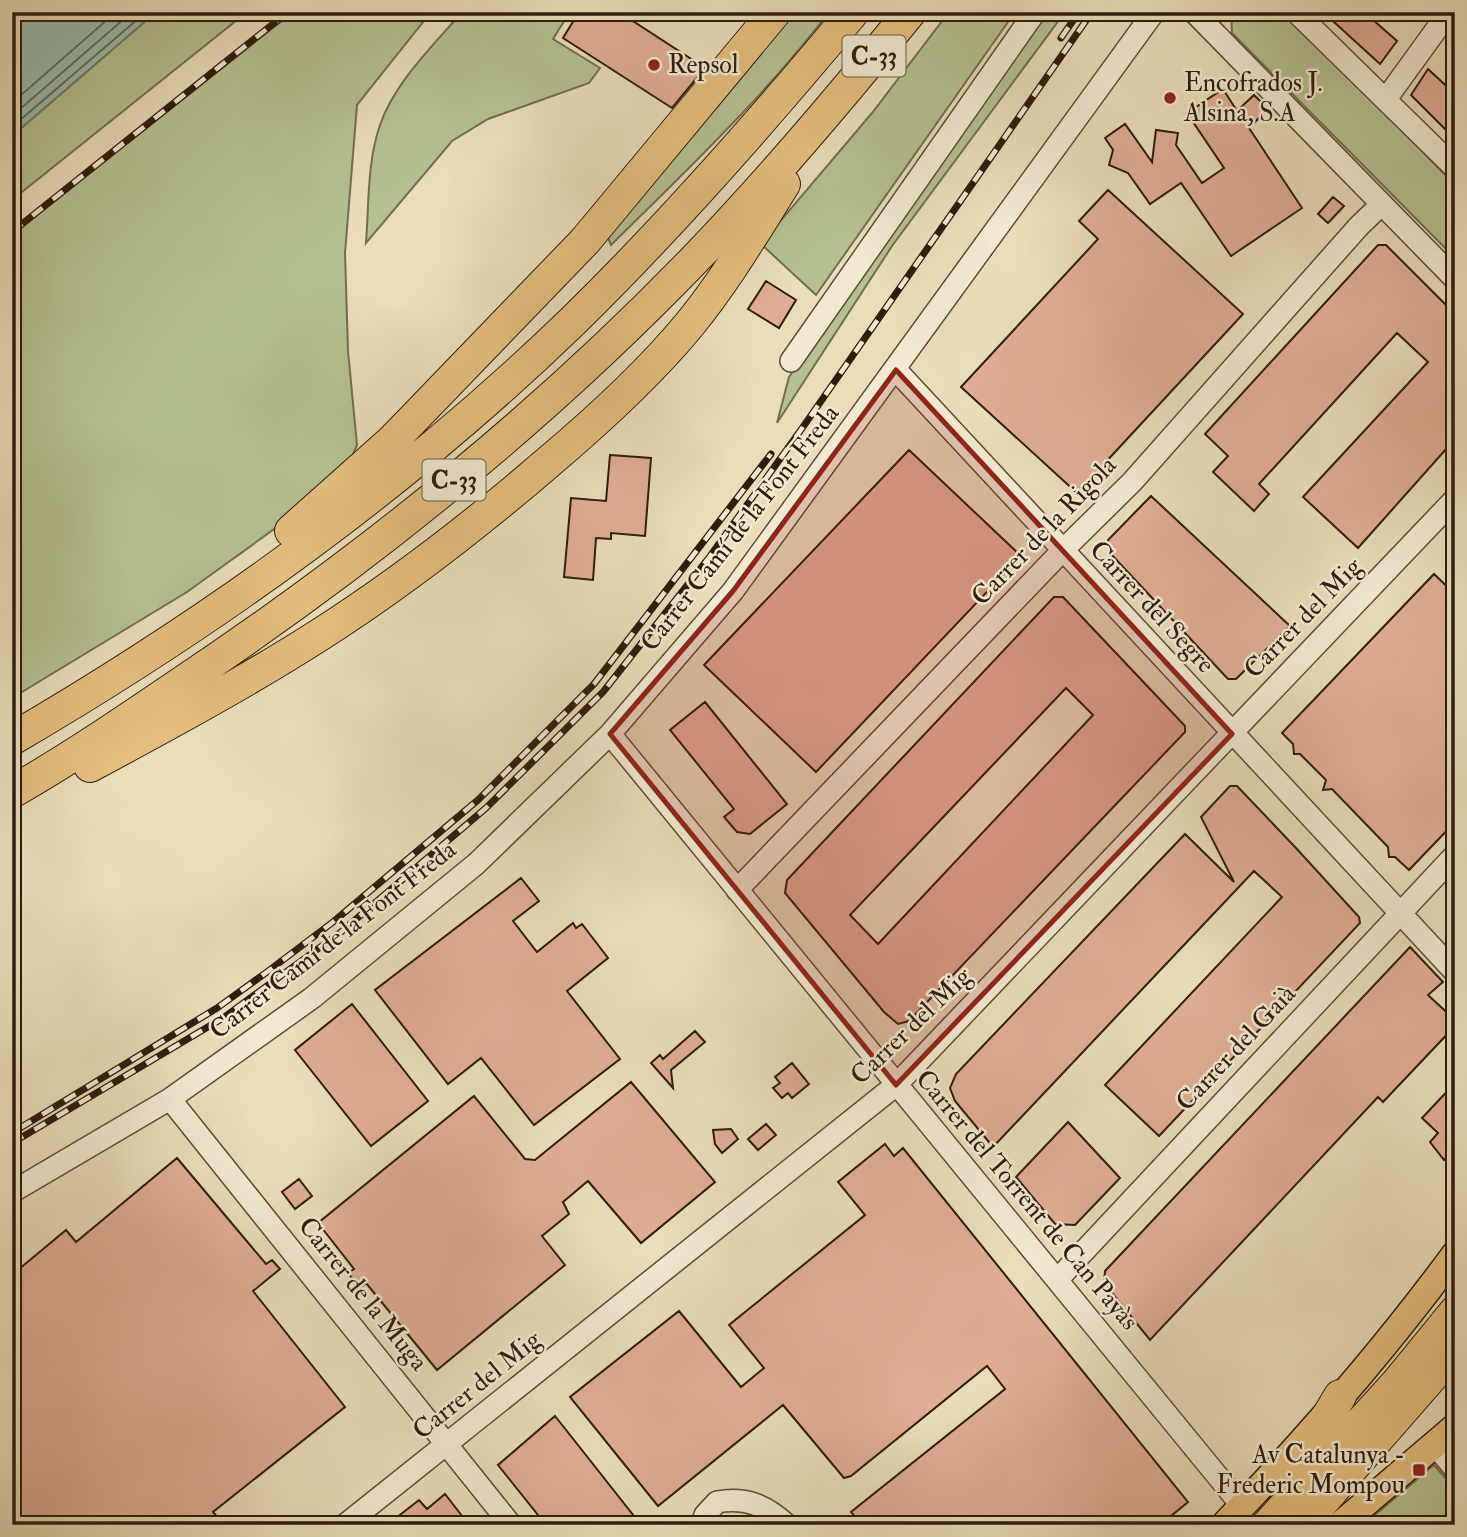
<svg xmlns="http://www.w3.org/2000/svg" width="1467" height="1537" viewBox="0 0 1467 1537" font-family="'IM FELL Double Pica',serif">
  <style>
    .green { fill: #b5c191; stroke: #726e50; stroke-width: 2 }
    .water { fill: #98bcab; stroke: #6e7c6d; stroke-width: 2 }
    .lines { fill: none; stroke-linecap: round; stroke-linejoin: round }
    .shore { stroke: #636c5d; stroke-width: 2 }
    .building { fill: #e0ad94; stroke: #2e1c0f; stroke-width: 2; fill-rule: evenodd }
    .minor-casing { stroke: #5d4c3a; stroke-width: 24 }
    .major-casing { stroke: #2e1c0f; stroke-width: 29 }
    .highway-casing { stroke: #2e1c0f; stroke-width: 34 }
    .minor { stroke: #f1e9d2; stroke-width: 21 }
    .major { stroke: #e4be7d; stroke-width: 26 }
    .highway { stroke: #e4be7d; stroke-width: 32 }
    .rail-casing { stroke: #2e1c0f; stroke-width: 7 }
    .rail { stroke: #f1e9d2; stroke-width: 4.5; stroke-dasharray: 13; stroke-linecap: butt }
    .marked { fill: #8f2418; fill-opacity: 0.2; stroke: #8f2418; stroke-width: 5; stroke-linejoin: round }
    .poi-dot { fill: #8f2418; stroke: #f1e9d2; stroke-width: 2.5 }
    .labels { text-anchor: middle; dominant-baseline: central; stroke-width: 5; stroke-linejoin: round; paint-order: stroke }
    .shield { fill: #f1e9d2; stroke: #685a4a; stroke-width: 2 }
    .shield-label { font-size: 24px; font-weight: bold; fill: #2e1c0f }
    .poi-label { font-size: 26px; fill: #2e1c0f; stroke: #f1e9d2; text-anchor: start }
    .street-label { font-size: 26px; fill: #2e1c0f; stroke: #f1e9d2 }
  </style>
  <rect width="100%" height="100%" fill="#e9ddba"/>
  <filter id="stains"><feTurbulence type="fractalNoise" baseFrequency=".00286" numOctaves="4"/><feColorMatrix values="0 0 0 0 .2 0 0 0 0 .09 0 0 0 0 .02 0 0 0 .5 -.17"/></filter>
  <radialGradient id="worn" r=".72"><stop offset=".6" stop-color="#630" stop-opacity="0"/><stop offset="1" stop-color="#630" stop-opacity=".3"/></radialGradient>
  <path class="green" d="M156,12H247L12,200V136Z
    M293,12H431L357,105L345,253L348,351L357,445L342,480L187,592L12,698V234Z
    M462,12H558L566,18L553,39L600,68L589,83L488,119L452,141L366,243C369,205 367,162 380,125C394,83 433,46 462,12Z
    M792,12H829C765,96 686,171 611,245L606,233L769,36Z
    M949,12H1015L816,295L761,244L872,113Z
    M1043,12H1065L892,246L777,423L789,377Z
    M1231,12H1286L1455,185V258L1232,33Z
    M1434,1465L1455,1489V1525H1363Z"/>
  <path class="water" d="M12,12H156L12,136Z"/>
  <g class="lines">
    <path class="shore" d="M12,103L116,12
      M12,116L132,12
      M12,127L146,12"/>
  </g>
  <path class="building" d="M579,12H619L705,68L672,108L563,38Z
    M1340,12H1364L1397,41L1380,64L1334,22Z
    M1428,69L1455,94V139L1411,95Z
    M1223,89L1237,111L1254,95L1268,109L1249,128L1302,208L1231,256L1181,183L1150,204L1128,173L1109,165L1113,150L1105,138L1125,124L1152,162L1156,130L1178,133L1176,145L1202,183L1224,168L1187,113Z
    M1108,190L1243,314L1077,493L961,387L1098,239L1079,221Z
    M1333,197L1344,206L1328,223L1318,214Z
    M1378,245H1386L1455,314V439L1358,548L1303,497L1428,362L1397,333L1259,484L1269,494L1254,511L1213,472L1228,456L1205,434Z
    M766,281L796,300L779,328L748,309Z
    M909,450L1021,556L816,772L704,665Z
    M610,455L651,458L645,536L611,533V539L596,538L593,580L564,577L571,498L606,501Z
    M1151,496L1290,626L1236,679H1228L1109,552L1108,540Z
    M1434,574L1455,594V822L1409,870L1395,857H1389L1388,847L1332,789L1323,790L1326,780L1300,754H1294L1293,744L1282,733Z
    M1054,597H1063L1185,726V732L909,1021L898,1024L884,1012L785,893L787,880ZM1066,688L1093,715L878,944L850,915Z
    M705,702L787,804L750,834L737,832L724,817L734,809L670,730Z
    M1230,786H1237L1296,848L1359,917L1360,923L1159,1136L1105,1085L1282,897L1254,871L993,1147L955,1101L950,1088L956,1074L1185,834L1234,882L1201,817Z
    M521,878L539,901L513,921L537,952L573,923L576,928L582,924L608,958L567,991L620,1059L534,1125L481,1058L448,1084L375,990Z
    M1410,947L1443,982L1428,995L1455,1020V1026L1383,1102L1378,1097L1150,1340L1104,1283L1105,1271Z
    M352,1004L428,1101L371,1146L295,1050Z
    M695,1031L705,1042L671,1070L673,1088L651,1063L660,1055L663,1059Z
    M792,1063L809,1084L792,1098L788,1093L782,1098L773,1088L780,1083L775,1077Z
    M631,1082L715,1182L641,1243L588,1181L563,1202L569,1214L542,1236L565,1265L437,1370L366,1283L360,1288L348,1273L354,1269L318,1223L474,1096L525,1159L535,1160Z
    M1455,1083V1149L1444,1160L1430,1142L1438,1133L1422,1118Z
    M1068,1122L1120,1178L1075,1225L1055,1224L1016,1177Z
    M766,1124L776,1135L758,1150L748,1139Z
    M731,1129L738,1139L722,1153L715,1144L713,1130Z
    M885,1144L894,1156L903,1148L1188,1502L1160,1525H862L851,1512L1005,1389L987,1366L851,1476L844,1478L783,1405L658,1506L570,1397L679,1311L741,1387L764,1368L729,1325L865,1215L838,1182Z
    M177,1158L266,1264L272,1260L280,1269L253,1291L345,1407L213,1512L224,1525H12V1275L66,1230L76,1242Z
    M299,1179L312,1196L295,1209L282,1192Z
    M555,1416L574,1440L641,1525H546L498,1465Z
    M445,1494L469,1525H387L419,1500L427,1509Z"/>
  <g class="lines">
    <defs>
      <path id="minor" d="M1194,12L1455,279
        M1296,12L1455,168
        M1386,99L1449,12
        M791,361L1035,12
        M896,370L1455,972
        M610,734L1242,1506
        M737,890L1062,551L1132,482L1359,226L1382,204
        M170,1099L511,1525
        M12,1192L170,1099L312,998L476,864L610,734L733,591L1154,12
        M1057,1280L1455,855
        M1434,1444L1455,1469
        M345,1525L896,1085L1455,499
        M702,1525L705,1515L717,1502C746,1497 765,1505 787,1525"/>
      <path id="major" d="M1224,1525C1306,1440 1385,1349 1455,1254
        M1340,1525L1455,1427"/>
      <path id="highway" d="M291,531L392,441L585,241L775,12
        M12,739C214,621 406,483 574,320C673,223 764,119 853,12
        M90,766C168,724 246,682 321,634C399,584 474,526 545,465C596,422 647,376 689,325C725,281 754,232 784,184
        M12,792C68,760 121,724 174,688C362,563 540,420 697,257C772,179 842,96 910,12
        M1291,1478L1340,1396
        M1268,1525L1397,1383L1455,1312
        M1302,1525L1455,1350"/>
    </defs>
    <use href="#minor" class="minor-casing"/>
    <use href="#major" class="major-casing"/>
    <use href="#highway" class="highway-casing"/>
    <use href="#minor" class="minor"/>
    <use href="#major" class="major"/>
    <use href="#highway" class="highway"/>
    <defs>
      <path id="rail" d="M1061,38L1079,12
        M12,232L288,12
        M20,1128L217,1008L267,972L333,922L478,800L594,684L771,454
        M12,1143L223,1018L341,932L486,808L603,692L708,559L803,427L1092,12"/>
    </defs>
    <use href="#rail" class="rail-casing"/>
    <use href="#rail" class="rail"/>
  </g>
  <path class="marked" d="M896,370L1232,734L896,1085L610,734L733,591Z"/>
  <g class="poi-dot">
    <circle cx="654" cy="65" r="7"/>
    <circle cx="1170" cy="98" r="7"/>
    <rect x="1412" y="1463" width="14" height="14" rx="3.5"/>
  </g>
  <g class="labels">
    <g class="shield">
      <rect x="842.5" y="35.5" width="63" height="41" rx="5"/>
      <rect x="422.5" y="459.5" width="63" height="41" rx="5"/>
    </g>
    <g class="shield-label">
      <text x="874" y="56">C-33</text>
      <text x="454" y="480">C-33</text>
    </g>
    <g class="poi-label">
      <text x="668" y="65">Repsol</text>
      <text x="1184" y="83">Encofrados J.<tspan x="1184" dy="30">Alsina, S.A</tspan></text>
      <text x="1405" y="1455" text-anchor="end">Av Catalunya -<tspan x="1405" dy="30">Frederic Mompou</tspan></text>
    </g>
    <g class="street-label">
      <text transform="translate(740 528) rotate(-52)">Carrer Camí de la Font Freda</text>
      <text transform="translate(1044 531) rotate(-46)">Carrer de la Rigola</text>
      <text transform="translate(1152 607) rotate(47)">Carrer del Segre</text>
      <text transform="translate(1303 618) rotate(-46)">Carrer del Mig</text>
      <text transform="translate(333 940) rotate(-38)">Carrer Camí de la Font Freda</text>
      <text transform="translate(911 1026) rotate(-44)">Carrer del Mig</text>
      <text transform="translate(1236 1048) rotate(-47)">Carrer del Gaià</text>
      <text transform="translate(1027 1200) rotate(50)">Carrer del Torrent de Can Payàs</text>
      <text transform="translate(363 1294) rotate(51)">Carrer de la Muga</text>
      <text transform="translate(477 1385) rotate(-39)">Carrer del Mig</text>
    </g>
  </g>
  <rect width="1467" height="1537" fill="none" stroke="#e9ddba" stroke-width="42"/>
  <rect x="14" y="14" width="1439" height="1509" fill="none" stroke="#2e1c0f" stroke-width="3.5"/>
  <rect x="21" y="21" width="1425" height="1495" fill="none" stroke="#2e1c0f" stroke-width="2"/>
  <rect width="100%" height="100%" filter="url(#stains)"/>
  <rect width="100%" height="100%" fill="url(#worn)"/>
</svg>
